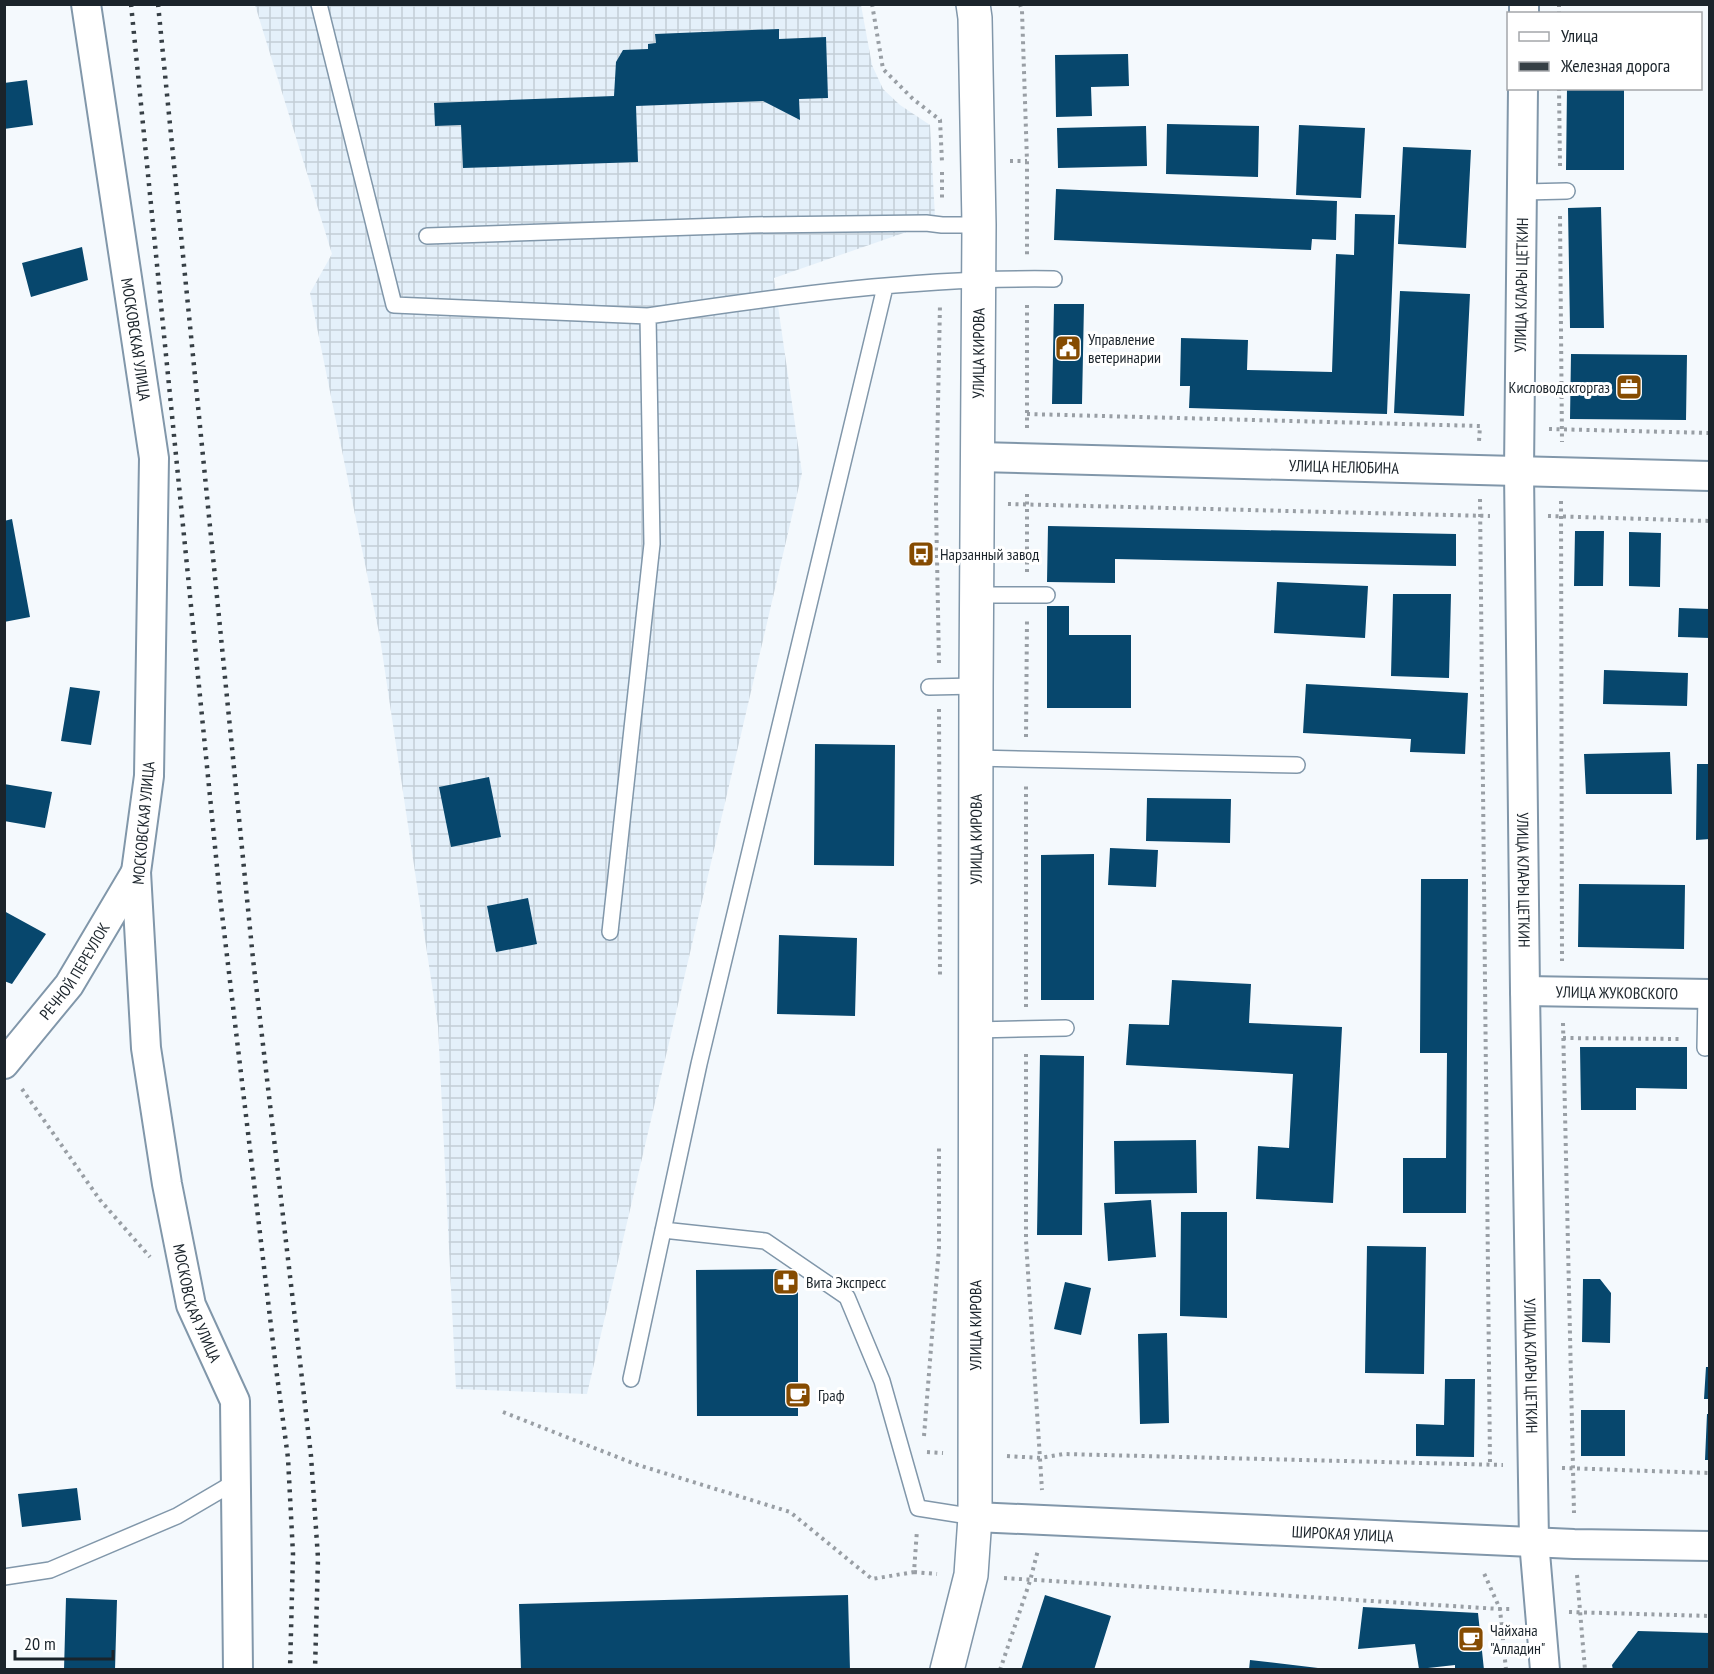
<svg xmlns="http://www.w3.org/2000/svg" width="1714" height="1674" viewBox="0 0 1714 1674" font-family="'PT Sans Narrow',sans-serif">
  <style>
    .industrial { fill: url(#industrial-grid) }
    .building { fill: #07476d }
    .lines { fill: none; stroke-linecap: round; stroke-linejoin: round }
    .service-casing { stroke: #8197aa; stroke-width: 18 }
    .minor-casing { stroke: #8197aa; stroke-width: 32 }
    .tertiary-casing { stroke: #8197aa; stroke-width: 36 }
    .path { stroke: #999fa5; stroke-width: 4; stroke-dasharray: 3 4.5; stroke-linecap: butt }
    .service { stroke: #fff; stroke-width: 15 }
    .minor { stroke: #fff; stroke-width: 28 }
    .tertiary { stroke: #fff; stroke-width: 33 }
    .rail { stroke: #363f45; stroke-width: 4.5; stroke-dasharray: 3 6; stroke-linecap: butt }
    .labels { text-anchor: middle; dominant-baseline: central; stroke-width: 6; stroke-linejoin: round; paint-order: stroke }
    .street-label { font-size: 16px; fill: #1b242b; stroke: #fff }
    .poi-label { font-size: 16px; fill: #1b242b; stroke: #fff; text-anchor: start }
  </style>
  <defs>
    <pattern id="industrial-grid" width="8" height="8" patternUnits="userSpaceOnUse" patternTransform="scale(1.5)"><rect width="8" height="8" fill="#e4f0fa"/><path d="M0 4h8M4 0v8" fill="none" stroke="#c3ced6"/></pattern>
  </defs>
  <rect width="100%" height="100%" fill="#f4f9fd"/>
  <path class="industrial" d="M255,5H861L872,65L883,89L900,105L930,125L935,217L918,228L774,278L802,473L587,1394L456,1389L438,1026L380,638L310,293L332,254Z"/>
  <path class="building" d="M779,29V39L826,37L828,98L799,99L800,120L763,101L636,106L638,162L463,168L461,125L435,126L434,103L614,96L616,62L623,50L648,49V44L656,43L655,34Z
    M1128,54L1129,86L1091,87L1092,116L1056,117L1055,55Z
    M27,80L33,125L4,129V83Z
    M1567,88H1624V170H1566Z
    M1167,124L1259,126L1258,177L1166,174Z
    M1299,125L1365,128L1361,198L1296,195Z
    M1146,126L1147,166L1058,168L1057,128Z
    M1403,147L1471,150L1466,248L1398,244Z
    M1056,189L1337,201L1336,240L1312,239L1311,250L1054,240Z
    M1601,207L1604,328H1570L1568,208Z
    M1355,214L1395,215L1387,414L1189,408L1190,386H1180L1181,338L1248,340L1247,370L1332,372L1336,254L1354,255Z
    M82,247L88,280L31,297L22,263Z
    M1400,291L1470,294L1464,416L1394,413Z
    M1054,304H1084L1082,404H1052Z
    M1571,354L1687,355L1686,420L1570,419Z
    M12,519L30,617L4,622V521Z
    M1048,526L1456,534V566L1115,559V583L1047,582Z
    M1575,531H1604L1603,586H1574Z
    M1629,532L1661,533L1660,587L1629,586Z
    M1277,582L1368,586L1365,638L1274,633Z
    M1393,594H1451L1449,678L1391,676Z
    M1047,606H1069V635H1131V708H1047Z
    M1679,608L1710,609V638L1678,637Z
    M1604,670L1688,673L1687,706L1603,704Z
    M1306,684L1468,693L1465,754L1410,752L1411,739L1303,733Z
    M70,687L100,691L91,745L61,741Z
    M815,744L895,745L894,866L814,865Z
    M1670,752L1672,794H1586L1584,754Z
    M1697,764H1710V839L1696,840Z
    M489,777L501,837L451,847L439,787Z
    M4,784L52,792L45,828L4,821Z
    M1147,798L1231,799L1230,843L1146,841Z
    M1110,848L1158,850L1156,887L1108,885Z
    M1094,854V1000H1041V855Z
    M1421,879H1468L1466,1213H1403V1158H1446L1447,1053H1420Z
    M1579,884L1685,885L1684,949L1578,947Z
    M528,898L537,944L496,952L487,906Z
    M4,911L46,934L12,984L4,981Z
    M779,935L857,938L855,1016L777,1014Z
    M1172,980L1251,984L1249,1023L1342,1027L1333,1203L1256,1199L1258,1146L1289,1148L1293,1074L1126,1065L1129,1024L1169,1025Z
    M1580,1047H1687V1089L1636,1088V1110H1581Z
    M1040,1055L1084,1056L1082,1235H1037Z
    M1196,1140L1197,1193L1115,1194L1114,1141Z
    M1151,1200L1156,1257L1108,1261L1104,1203Z
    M1181,1212H1227V1318L1180,1316Z
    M1367,1246L1426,1247L1424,1374L1365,1373Z
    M798,1269V1416H697L696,1270Z
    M1583,1279H1600L1611,1293L1610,1343L1582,1342Z
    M1065,1282L1091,1288L1081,1335L1054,1329Z
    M1167,1333L1169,1423L1140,1424L1138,1334Z
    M1706,1367H1710V1399H1704Z
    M1445,1379H1475L1474,1457L1416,1456V1424L1444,1425Z
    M1581,1410H1625V1456H1581Z
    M1707,1414H1710V1460H1705Z
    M77,1488L81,1520L22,1527L18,1494Z
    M848,1595L850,1670H521L519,1604Z
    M1045,1595L1111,1616L1094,1670H1021Z
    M66,1598L117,1600L115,1670H64Z
    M1363,1607L1478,1613L1484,1670H1455V1665L1419,1669L1415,1644L1358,1649Z
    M1638,1631L1710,1633V1670H1613L1612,1665Z
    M1250,1660L1318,1668V1670H1249Z"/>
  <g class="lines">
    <defs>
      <path id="service" d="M319,4L394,305L648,316
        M1522,192L1567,191
        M427,236L752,225L926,223L942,225H979
        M977,595H1047
        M929,687L976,686
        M975,758L1297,765
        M610,932L652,544L648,316C782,296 918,277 1054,279
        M975,1030L1066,1028
        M1705,1048L1706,994
        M663,1230L765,1241L847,1297L882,1381L918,1508L975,1517
        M631,1379L699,1064L885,287
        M4,1577L50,1570L177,1516L235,1482"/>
      <g id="minor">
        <path id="s1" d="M86,4L154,458L149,776L136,872L146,1048L167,1184L191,1305L235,1401L238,1670"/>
        <path d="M1524,14V4"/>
        <path id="s2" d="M1523,88L1519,471L1525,991L1534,1541L1545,1670"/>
        <path id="s3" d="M978,457L1710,476"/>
        <path id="s4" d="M1525,991L1710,994"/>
        <path id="s5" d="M4,1064L69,985L136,872"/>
        <path id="s6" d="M975,1517L1574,1544L1710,1546"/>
      </g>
      <g id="tertiary">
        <path id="s7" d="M947,1670L971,1575L975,1517L976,686L979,225L975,18L973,4"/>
      </g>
    </defs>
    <use href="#service" class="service-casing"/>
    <use href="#minor" class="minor-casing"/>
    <use href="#tertiary" class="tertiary-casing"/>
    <path class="path" d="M872,4L883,69L913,99L940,120L942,162
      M1020,4L1022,11L1027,161V257
      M1559,4V14
      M1559,88L1560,166
      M1010,161H1027
      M942,172V201
      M1560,216L1562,442
      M1027,414L1480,426L1479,441
      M1027,428V304
      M1549,429L1710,433
      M1480,499L1490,1464
      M1561,501L1562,961
      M1008,504L1490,516
      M1548,516L1710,521
      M1027,572V490
      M939,663L936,505L940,304
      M939,709L940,978
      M1026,737L1027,619
      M1026,1007V784
      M1563,1023L1574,1513
      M1563,1038L1682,1039
      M1026,1054V1241L1042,1490
      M22,1089L100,1200L150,1257
      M503,1412L635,1464L790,1512L872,1579L914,1572L917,1530
      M924,1436L939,1248V1144
      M927,1452L943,1453
      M1007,1456L1040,1458L1064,1454L1503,1465
      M1562,1468L1710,1473
      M914,1572L937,1574
      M1577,1575L1585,1670
      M1004,1578L1500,1609L1483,1571
      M1569,1612L1710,1616
      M1000,1670L1030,1581L1038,1550
      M1506,1670L1500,1609H1511"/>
    <use href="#service" class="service"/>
    <use href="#minor" class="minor"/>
    <use href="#tertiary" class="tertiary"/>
    <path class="rail" d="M131,4L220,897L276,1368L288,1458L293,1554L290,1670
      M158,4L253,959L311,1456L318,1558L315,1670"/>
  </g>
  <defs>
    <symbol id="civic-square" viewBox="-11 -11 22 22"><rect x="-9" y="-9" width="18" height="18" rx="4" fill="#854b01" stroke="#fff"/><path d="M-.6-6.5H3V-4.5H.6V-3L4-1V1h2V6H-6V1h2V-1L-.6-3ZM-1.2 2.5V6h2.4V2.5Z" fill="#fff"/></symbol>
    <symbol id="office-square" viewBox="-11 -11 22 22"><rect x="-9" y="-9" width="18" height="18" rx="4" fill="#854b01" stroke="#fff"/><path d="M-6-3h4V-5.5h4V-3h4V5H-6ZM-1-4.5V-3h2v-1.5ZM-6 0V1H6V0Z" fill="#fff"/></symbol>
    <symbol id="bus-square" viewBox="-11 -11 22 22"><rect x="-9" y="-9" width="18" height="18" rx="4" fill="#854b01" stroke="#fff"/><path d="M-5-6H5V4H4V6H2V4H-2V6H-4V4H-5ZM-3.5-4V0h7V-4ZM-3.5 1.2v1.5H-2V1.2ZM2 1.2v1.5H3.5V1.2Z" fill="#fff"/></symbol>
    <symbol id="pharmacy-square" viewBox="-11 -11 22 22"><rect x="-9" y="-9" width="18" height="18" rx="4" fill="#854b01" stroke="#fff"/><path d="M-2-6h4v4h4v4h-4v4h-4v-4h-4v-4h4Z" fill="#fff"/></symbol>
    <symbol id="cafe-square" viewBox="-11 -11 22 22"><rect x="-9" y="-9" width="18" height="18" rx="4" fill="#854b01" stroke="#fff"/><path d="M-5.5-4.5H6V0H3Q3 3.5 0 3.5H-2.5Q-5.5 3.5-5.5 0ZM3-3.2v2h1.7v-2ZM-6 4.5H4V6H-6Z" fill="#fff"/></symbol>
  </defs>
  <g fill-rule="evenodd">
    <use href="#civic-square" x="1053" y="333" width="30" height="30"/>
    <use href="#office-square" x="1614" y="372" width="30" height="30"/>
    <use href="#bus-square" x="906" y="539" width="30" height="30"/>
    <use href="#pharmacy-square" x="771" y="1267" width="30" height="30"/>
    <use href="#cafe-square" x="783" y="1380" width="30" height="30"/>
    <use href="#cafe-square" x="1456" y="1624" width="30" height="30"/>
  </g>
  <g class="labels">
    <g class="street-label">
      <text transform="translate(1521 285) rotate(-89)">УЛИЦА КЛАРЫ ЦЕТКИН</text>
      <text stroke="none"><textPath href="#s1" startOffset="339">МОСКОВСКАЯ УЛИЦА</textPath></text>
      <text stroke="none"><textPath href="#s7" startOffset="1320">УЛИЦА КИРОВА</textPath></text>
      <text stroke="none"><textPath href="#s3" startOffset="366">УЛИЦА НЕЛЮБИНА</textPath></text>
      <text transform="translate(143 823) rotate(-85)">МОСКОВСКАЯ УЛИЦА</text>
      <text stroke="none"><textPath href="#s7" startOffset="834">УЛИЦА КИРОВА</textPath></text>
      <text stroke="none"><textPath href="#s2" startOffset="792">УЛИЦА КЛАРЫ ЦЕТКИН</textPath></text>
      <text stroke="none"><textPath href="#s5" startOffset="117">РЕЧНОЙ ПЕРЕУЛОК</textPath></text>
      <text stroke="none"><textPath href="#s4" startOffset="92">УЛИЦА ЖУКОВСКОГО</textPath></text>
      <text stroke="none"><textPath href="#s1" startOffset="1311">МОСКОВСКАЯ УЛИЦА</textPath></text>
      <text stroke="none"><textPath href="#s7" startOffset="348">УЛИЦА КИРОВА</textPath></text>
      <text stroke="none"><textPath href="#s2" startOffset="1278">УЛИЦА КЛАРЫ ЦЕТКИН</textPath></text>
      <text stroke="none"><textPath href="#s6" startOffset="368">ШИРОКАЯ УЛИЦА</textPath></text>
    </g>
    <g class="poi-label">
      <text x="1088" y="339">Управление<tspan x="1088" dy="18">ветеринарии</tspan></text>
      <text x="1610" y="387" text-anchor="end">Кисловодскгоргаз</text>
      <text x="940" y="554">Нарзанный завод</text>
      <text x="806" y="1282">Вита Экспресс</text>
      <text x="818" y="1395">Граф</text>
      <text x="1490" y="1630">Чайхана<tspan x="1490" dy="18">"Алладин"</tspan></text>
    </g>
  </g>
  <rect width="1714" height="1674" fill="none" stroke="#1b242b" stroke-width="12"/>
  <rect x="1507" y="12" width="195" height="78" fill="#ffffff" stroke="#a4a7aa" stroke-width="1.5"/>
  <rect x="1519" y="32" width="30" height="9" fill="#ffffff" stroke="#a4a7aa" stroke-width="1.5"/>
  <text x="1561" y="42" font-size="18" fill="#1b242b">Улица</text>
  <rect x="1519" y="62" width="30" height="9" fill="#363f45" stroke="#a4a7aa" stroke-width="1.5"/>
  <text x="1561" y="72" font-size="18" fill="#1b242b">Железная дорога</text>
  <path d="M15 1650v9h98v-9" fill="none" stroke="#1b242b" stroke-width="3"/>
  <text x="24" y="1650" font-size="18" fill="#1b242b" stroke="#ffffff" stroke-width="4.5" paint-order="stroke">20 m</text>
</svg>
